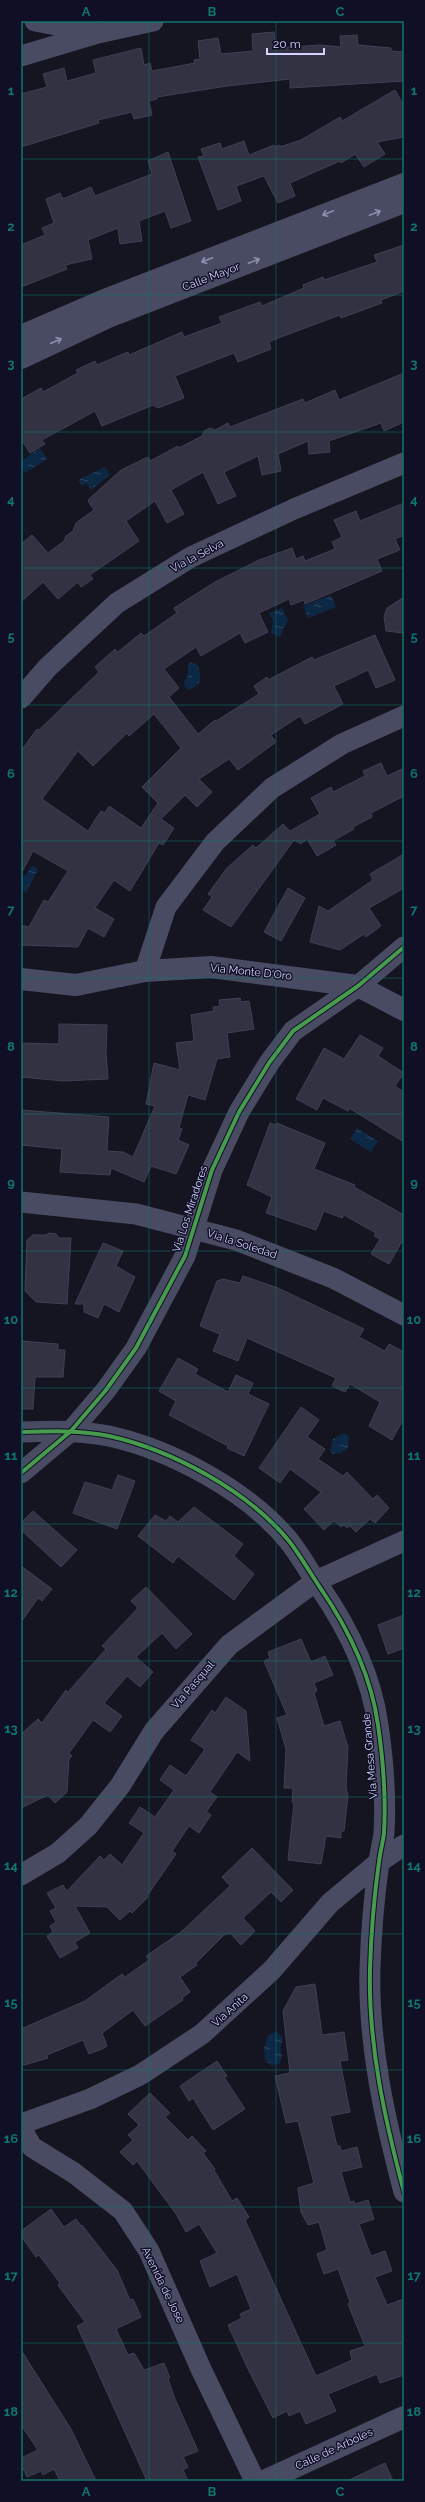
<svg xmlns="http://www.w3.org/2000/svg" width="425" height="2502" viewBox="0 0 425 2502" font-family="Raleway,sans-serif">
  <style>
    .water { fill: url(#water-ripples) }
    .building { fill: #333243; stroke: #403f54; fill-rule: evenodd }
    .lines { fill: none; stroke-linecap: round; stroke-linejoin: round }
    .minor { stroke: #494b62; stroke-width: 21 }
    .tertiary { stroke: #494b62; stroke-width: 22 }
    .cycleway-casing { stroke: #100f26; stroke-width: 6 }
    .cycleway { stroke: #469c4c; stroke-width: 4 }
    .oneway { stroke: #8e90b0 }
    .grid { fill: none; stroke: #0f766e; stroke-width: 1; stroke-opacity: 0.55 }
    .labels { text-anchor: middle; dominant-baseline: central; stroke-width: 3; stroke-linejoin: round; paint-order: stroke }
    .street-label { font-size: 11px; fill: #d4d5ff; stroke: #100f26 }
    .neatline { fill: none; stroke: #0f766e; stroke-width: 1.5 }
    .grid-label { font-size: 13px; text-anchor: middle; font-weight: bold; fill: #0f766e }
  </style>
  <defs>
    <pattern id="water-ripples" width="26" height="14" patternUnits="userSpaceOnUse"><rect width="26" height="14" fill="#0d2844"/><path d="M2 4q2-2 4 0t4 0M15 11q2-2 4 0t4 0" fill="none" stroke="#2f4660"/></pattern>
  </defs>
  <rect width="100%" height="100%" fill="#151421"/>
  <path class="water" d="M40,448L47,459L25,473L21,467V461Z
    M105,467L110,475L91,490L86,483L82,486L78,480Z
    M331,595L336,607L308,618L303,606Z
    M282,608L288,620L280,637L271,633L273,621L269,613Z
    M191,662L197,664C200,670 201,678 199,684L189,690L185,687L184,682L188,675V664Z
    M32,866L38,869L26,893L21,890V877L26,875Z
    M357,1128L378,1141L371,1152L350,1139Z
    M344,1433L349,1436L348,1448L341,1453L332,1454L330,1450L333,1439Z
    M276,2031L283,2038L280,2048L282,2055L280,2063L272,2066L265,2060L264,2048L268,2036Z"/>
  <path class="building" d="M274,32L276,48L320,45L341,47L340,36L357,35L358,45L391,48V51L404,52V81L290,88V79L227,86L157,97V99L149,101L152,115L134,119L132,112L98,120L99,123L21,147V94L47,87L43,74L64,68L67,81L96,73L93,60L141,48L144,65L150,63L152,71L195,63L194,60L200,59L198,41L218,38L221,54L253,51L252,34Z
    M395,90L404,106V137L377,142L385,154L364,167L355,154L341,163L340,161L290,183L295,196L278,203L264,176L236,186L241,201L218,210L198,157L204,156L201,149L220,143L222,149L244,141L249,155L274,145L275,147L280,145V147L301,140L340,117L342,121Z
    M168,152L191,221L171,228L165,211L139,221L142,241L120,244L118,228L88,240L92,259L65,265L67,269L21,287V245L45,235L42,228L54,223L46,199L60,193L63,199L91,187L95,196L152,174L148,161Z
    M404,245V291L381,300L382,303L341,318L340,315L273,340L269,342L271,349L238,362L234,353L175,376L184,398L158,408L153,405L102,426L95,411L42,440L45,444L30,453L21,439V399L41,388L43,392L78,373L76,370L95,361L97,365L128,352L129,355L182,332L184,337L222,323L219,317L260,302L262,306L304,288L303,285L323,277L324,280L377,262L374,255Z
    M404,373V422L384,431L381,423L329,441L330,452L309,454L308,441L278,454L281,471L262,475L258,456L224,472L236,496L218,504L203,472L171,490L184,514L167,523L155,501L126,521L139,541L90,575L93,579L81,587L78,582L58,599L43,582L21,602V544L32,535L48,553L64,541L66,536L73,531L76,523L94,510L88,501L89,499L121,470L148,457L150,461L178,446L179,448L202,436L204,431L210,428L215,430L228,423L230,427L303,399L305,403L335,390L339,400Z
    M404,503V535L395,539L400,550L377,559L382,571L305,604L304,600L291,605L289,599L259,613L268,632L245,643L240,633L201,656L196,647L164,669L179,688L169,697L198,734L215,720L216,721L259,694L254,686L267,677L268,680L312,657L314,660L375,635L395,680L376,688L368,670L334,686L343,704L305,724L300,716L271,735L276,742L238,770L229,759L199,779L212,792L197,807L185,795L161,819L174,828L163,845L159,843L130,891L114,880L95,908L114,919L104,937L88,928L78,947L21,945V925L29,927L44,900L48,902L68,871L33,851L21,874V751L37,729L39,730L99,672L95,667L115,649L118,652L141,633L144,636L177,613L174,608L215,582L259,560L292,548L296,559L303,556L305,561L335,549L332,542L342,537L334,520L356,511L360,521ZM154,714L181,748L142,787L158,803L141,828L109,806L105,813L101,811L88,831L42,799L78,751L93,766L127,733L129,736Z
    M404,597V633L386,631L384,616L387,608Z
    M381,763L387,776L404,768V796L371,813L372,817L353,827L354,829L333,841L336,845L317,856L307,839L301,844L294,840L231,927L203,910L212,897L208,894L227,868L253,845L256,848L283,824L290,831L320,814L311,798L331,787L333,792L365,776L363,771Z
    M404,854V888L369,908L381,926L366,937L364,934L340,950L310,942L319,906L328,911L373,880L370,874Z
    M288,888L305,898L281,941L264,932Z
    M240,998L241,1002L249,1001L254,1029L227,1033L230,1057L217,1059L205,1100L188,1095L179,1128L182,1129L178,1140L189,1145L176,1174L151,1166L144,1182L111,1168L110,1175L60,1172L62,1149L21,1145V1110L109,1117L107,1151L123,1152L133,1157L155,1106L146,1104L154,1063L180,1070L176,1043L194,1041L191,1015L214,1011L213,1007L220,1006L219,1000Z
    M59,1024L107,1025L106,1051L108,1079L64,1081L21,1077V1043L59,1044Z
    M360,1035L383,1048L378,1056L404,1073L395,1086L404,1092V1142L349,1108L348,1111L323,1098L317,1110L296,1099L324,1048L344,1059Z
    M270,1123L276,1125L277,1123L325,1143L314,1169L355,1185L354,1187L404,1215V1238L389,1264L371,1254L380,1239L374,1236L376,1233L344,1215L342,1218L324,1211L316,1230L266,1213L272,1197L247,1185Z
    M49,1233L56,1234L59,1238H71L67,1304L36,1302L25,1291L27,1240L33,1235H46Z
    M103,1243L123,1251L116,1266L135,1277L119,1312L104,1304L98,1318L84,1312V1304H75Z
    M243,1276L278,1288L364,1329L359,1337L385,1351L389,1344L404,1352V1418L392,1440L369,1426L380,1402L350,1384L345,1392L332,1386L336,1378L247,1338L238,1361L213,1351L220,1334L200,1326L217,1281L223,1279L240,1283Z
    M21,1341L58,1344V1350H65L63,1377H35L33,1409H21Z
    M178,1358L198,1369L195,1374L228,1392L236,1375L253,1383L248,1394L269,1404L244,1456L227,1448L228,1446L169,1415L176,1401L159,1391Z
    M301,1407L319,1420L307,1437L325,1449L318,1459L343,1476L347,1472L373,1499L377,1495L389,1508L375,1523L370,1519L356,1532L350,1526L347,1528L344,1525L341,1527L334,1521L324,1530L304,1509L321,1492L290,1469L280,1483L259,1468Z
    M118,1475L135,1481L117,1529L73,1513L85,1482L112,1490Z
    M194,1507L243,1544L234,1556L254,1574L234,1600L178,1556L173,1563L138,1536L155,1515L166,1521L170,1516L178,1522Z
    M33,1511L77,1550L61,1567L21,1530V1523Z
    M21,1566L52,1589L42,1601L38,1598L21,1622Z
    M146,1587L192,1634L176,1649L162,1633L136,1657L153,1672L140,1687L127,1676L104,1703L122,1716L110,1732L93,1720L69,1753L72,1756L69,1759L67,1792L55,1803L48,1795L21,1808V1734L38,1719L42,1723L66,1690L68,1692L106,1649L102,1646L138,1608L131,1601Z
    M404,1615V1648L388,1654L378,1625Z
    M301,1639L311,1662L325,1656L333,1675L314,1683L317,1691L314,1693L324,1726L340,1721L348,1747L346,1787L348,1796L344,1831H341V1838L326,1836L321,1864L288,1860L294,1803L292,1802L293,1788H284L286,1749L277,1718L287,1715L264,1661L270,1658L268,1652Z
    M226,1697L246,1711L250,1761L237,1752L210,1792L217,1797L206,1812L211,1815L199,1833L189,1826L172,1851L176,1854L147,1896L148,1897L132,1913L130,1911L120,1920L107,1907L75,1906L90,1933L75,1942L78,1948L60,1958L47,1936L53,1932L50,1926L56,1922L50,1911L56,1908L47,1893L63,1885L67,1891L100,1856L104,1860L110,1854L122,1865L144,1833L129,1823L140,1807L155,1817L174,1790L160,1780L170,1765L186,1776L205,1749L191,1740L212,1710L215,1713Z
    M252,1848L293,1890L281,1902L271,1892L243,1918L255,1931L241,1945L230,1933L224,1935L196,1963L197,1965L180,1977L190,1992L182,1998L183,2000L145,2026L133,2010L102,2033L107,2046L102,2049L89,2054L83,2040L47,2055L48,2058L21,2066V2029L85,2001L122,1974L125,1977L149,1960L146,1956L181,1932L230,1886L222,1877Z
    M315,1984L322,2035L344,2032L348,2060L340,2061L350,2112L330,2116L337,2146H340L341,2151L357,2147L362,2167L341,2172L350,2202L354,2201L355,2204L368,2200L374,2219L359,2224L371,2256L385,2251L392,2271L375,2277L387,2305L404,2299V2375L380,2383L377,2374L328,2394L336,2411L306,2424L300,2411L289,2416L287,2411L273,2418L247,2367L228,2325L242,2318L240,2314L251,2309L237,2274L210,2287L200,2261L217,2253L199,2224L186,2232L176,2214L137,2161L133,2165L120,2152L133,2140L128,2135L139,2125L128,2114L150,2093L170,2113L165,2117L188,2140L192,2136L206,2151L203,2153L215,2169L214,2170L232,2201L237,2198L249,2217L245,2220L316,2376L352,2360L350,2351L365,2346L348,2304L350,2302L338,2269L324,2274L317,2254L327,2250L319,2222L308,2225L301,2212L298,2188L314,2183L298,2121L286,2123L275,2076L290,2073L283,2011L296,1987Z
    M217,2061L227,2076L224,2077L245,2109L213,2130L193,2098L189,2101L180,2086Z
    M51,2209L64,2227L76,2219L81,2226L82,2225L117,2270L130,2300L133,2299L141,2317L116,2329L128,2355L134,2353L144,2370L164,2363L170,2378L168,2379L175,2399L198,2451L183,2457L188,2467L183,2470L188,2481H147L77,2326L85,2322L58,2285L60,2283L39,2255L36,2257L21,2236V2231Z
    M21,2350L71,2429L96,2481H60L54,2469L43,2475L41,2471L27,2477L21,2464V2458L38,2450L21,2425Z
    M385,2463L393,2481H347Z"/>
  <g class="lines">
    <path class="minor" d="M35,21L93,32
      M21,56L98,33L153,21
      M21,698L48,667L117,603L191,557L294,509L404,463
      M145,971L166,907L215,842L272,788L342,744L404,716
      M21,1202L136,1214L236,1240L333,1278L404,1315
      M21,1432C51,1431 80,1430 109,1436C172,1450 248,1491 289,1541C300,1555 309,1571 319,1586C348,1628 371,1674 378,1725C383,1759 386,1798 384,1833C383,1842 380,1852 379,1862C374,1897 371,1934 370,1969C368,2045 385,2120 404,2192
      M21,1473L71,1431L106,1390L136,1348L185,1256L212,1170L239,1112L269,1063L293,1031L358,986L404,947
      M21,1875L58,1853L88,1826L120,1786L154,1731L229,1645L316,1581L404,1541
      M21,2124L90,2099L140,2075L202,2034L272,1970L330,1903L379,1862L404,1845
      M21,2128L32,2147L74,2173L123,2211L149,2251L201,2369L255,2481"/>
    <path class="tertiary" d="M21,336L102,301L404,184
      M21,358L108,317L404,202
      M21,979L76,985L145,971L211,967L358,986L404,1010
      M264,2481L404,2417"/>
    <defs>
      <path id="cycleway" d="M21,1432C51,1431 80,1430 109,1436C172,1450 248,1491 289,1541C300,1555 309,1571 319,1586C348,1628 371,1674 378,1725C383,1759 386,1798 384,1833C383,1842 380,1852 379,1862C374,1897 371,1934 370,1969C368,2045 385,2120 404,2192
        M21,1473L71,1431L106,1390L136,1348L185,1256L212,1170L239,1112L269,1063L293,1031L358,986L404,947"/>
    </defs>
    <use href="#cycleway" class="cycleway-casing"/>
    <use href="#cycleway" class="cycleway"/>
  </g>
  <defs><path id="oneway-shaft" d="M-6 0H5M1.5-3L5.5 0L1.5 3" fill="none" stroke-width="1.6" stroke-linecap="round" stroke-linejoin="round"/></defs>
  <g class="oneway">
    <use href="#oneway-shaft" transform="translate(328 213) rotate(159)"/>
    <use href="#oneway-shaft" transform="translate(375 213) rotate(-21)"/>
    <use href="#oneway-shaft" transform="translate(207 260) rotate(159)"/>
    <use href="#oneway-shaft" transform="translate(254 261) rotate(-21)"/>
    <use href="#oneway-shaft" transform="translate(56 341) rotate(-24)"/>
  </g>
  <path class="grid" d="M149,21V2481M276,21V2481M21,159H404M21,295H404M21,432H404M21,568H404M21,705H404M21,841H404M21,978H404M21,1114H404M21,1251H404M21,1388H404M21,1524H404M21,1661H404M21,1797H404M21,1934H404M21,2070H404M21,2207H404M21,2343H404"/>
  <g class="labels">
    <g class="street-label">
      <text transform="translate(211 277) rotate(-21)">Calle Mayor</text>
      <text transform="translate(197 556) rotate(-28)">Via la Selva</text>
      <text transform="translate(251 972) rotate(6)">Via Monte D'Oro</text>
      <text transform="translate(190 1209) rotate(-72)">Via Los Miradores</text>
      <text transform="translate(242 1244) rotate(18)">Via la Soledad</text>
      <text transform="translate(193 1685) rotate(-49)">Via Pasqual</text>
      <text transform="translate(370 1756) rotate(-95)">Via Mesa Grande</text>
      <text transform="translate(230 2010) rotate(-42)">Via Anita</text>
      <text transform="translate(163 2285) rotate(64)">Avenida de Jose</text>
      <text transform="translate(334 2449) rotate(-25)">Calle de Arboles</text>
    </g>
  </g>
  <rect width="425" height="2502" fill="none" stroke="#100f26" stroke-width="44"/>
  <path d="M267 48v6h57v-6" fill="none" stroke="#d4d5ff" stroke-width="2"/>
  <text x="273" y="48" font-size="12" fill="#d4d5ff" stroke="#100f26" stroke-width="3" paint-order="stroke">20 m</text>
  <rect x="22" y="22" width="381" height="2458" class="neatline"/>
  <g class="grid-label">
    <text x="86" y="16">A</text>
    <text x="212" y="16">B</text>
    <text x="340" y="16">C</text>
    <text x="11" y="95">1</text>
    <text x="414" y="95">1</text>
    <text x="11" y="231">2</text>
    <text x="414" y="231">2</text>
    <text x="11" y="368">3</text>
    <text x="414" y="368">3</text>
    <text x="11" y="504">4</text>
    <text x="414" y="504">4</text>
    <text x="11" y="641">5</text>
    <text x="414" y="641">5</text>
    <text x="11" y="778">6</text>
    <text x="414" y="778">6</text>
    <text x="11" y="914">7</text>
    <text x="414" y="914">7</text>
    <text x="11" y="1051">8</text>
    <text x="414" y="1051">8</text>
    <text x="11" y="1187">9</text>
    <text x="414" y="1187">9</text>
    <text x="11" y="1324">10</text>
    <text x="414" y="1324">10</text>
    <text x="11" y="1460">11</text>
    <text x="414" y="1460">11</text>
    <text x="11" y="1597">12</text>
    <text x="414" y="1597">12</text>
    <text x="11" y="1733">13</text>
    <text x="414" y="1733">13</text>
    <text x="11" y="1870">14</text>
    <text x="414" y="1870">14</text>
    <text x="11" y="2007">15</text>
    <text x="414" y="2007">15</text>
    <text x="11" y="2143">16</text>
    <text x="414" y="2143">16</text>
    <text x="11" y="2280">17</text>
    <text x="414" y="2280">17</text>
    <text x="11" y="2416">18</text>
    <text x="414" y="2416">18</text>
    <text x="86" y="2496">A</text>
    <text x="212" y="2496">B</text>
    <text x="340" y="2496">C</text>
  </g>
</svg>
